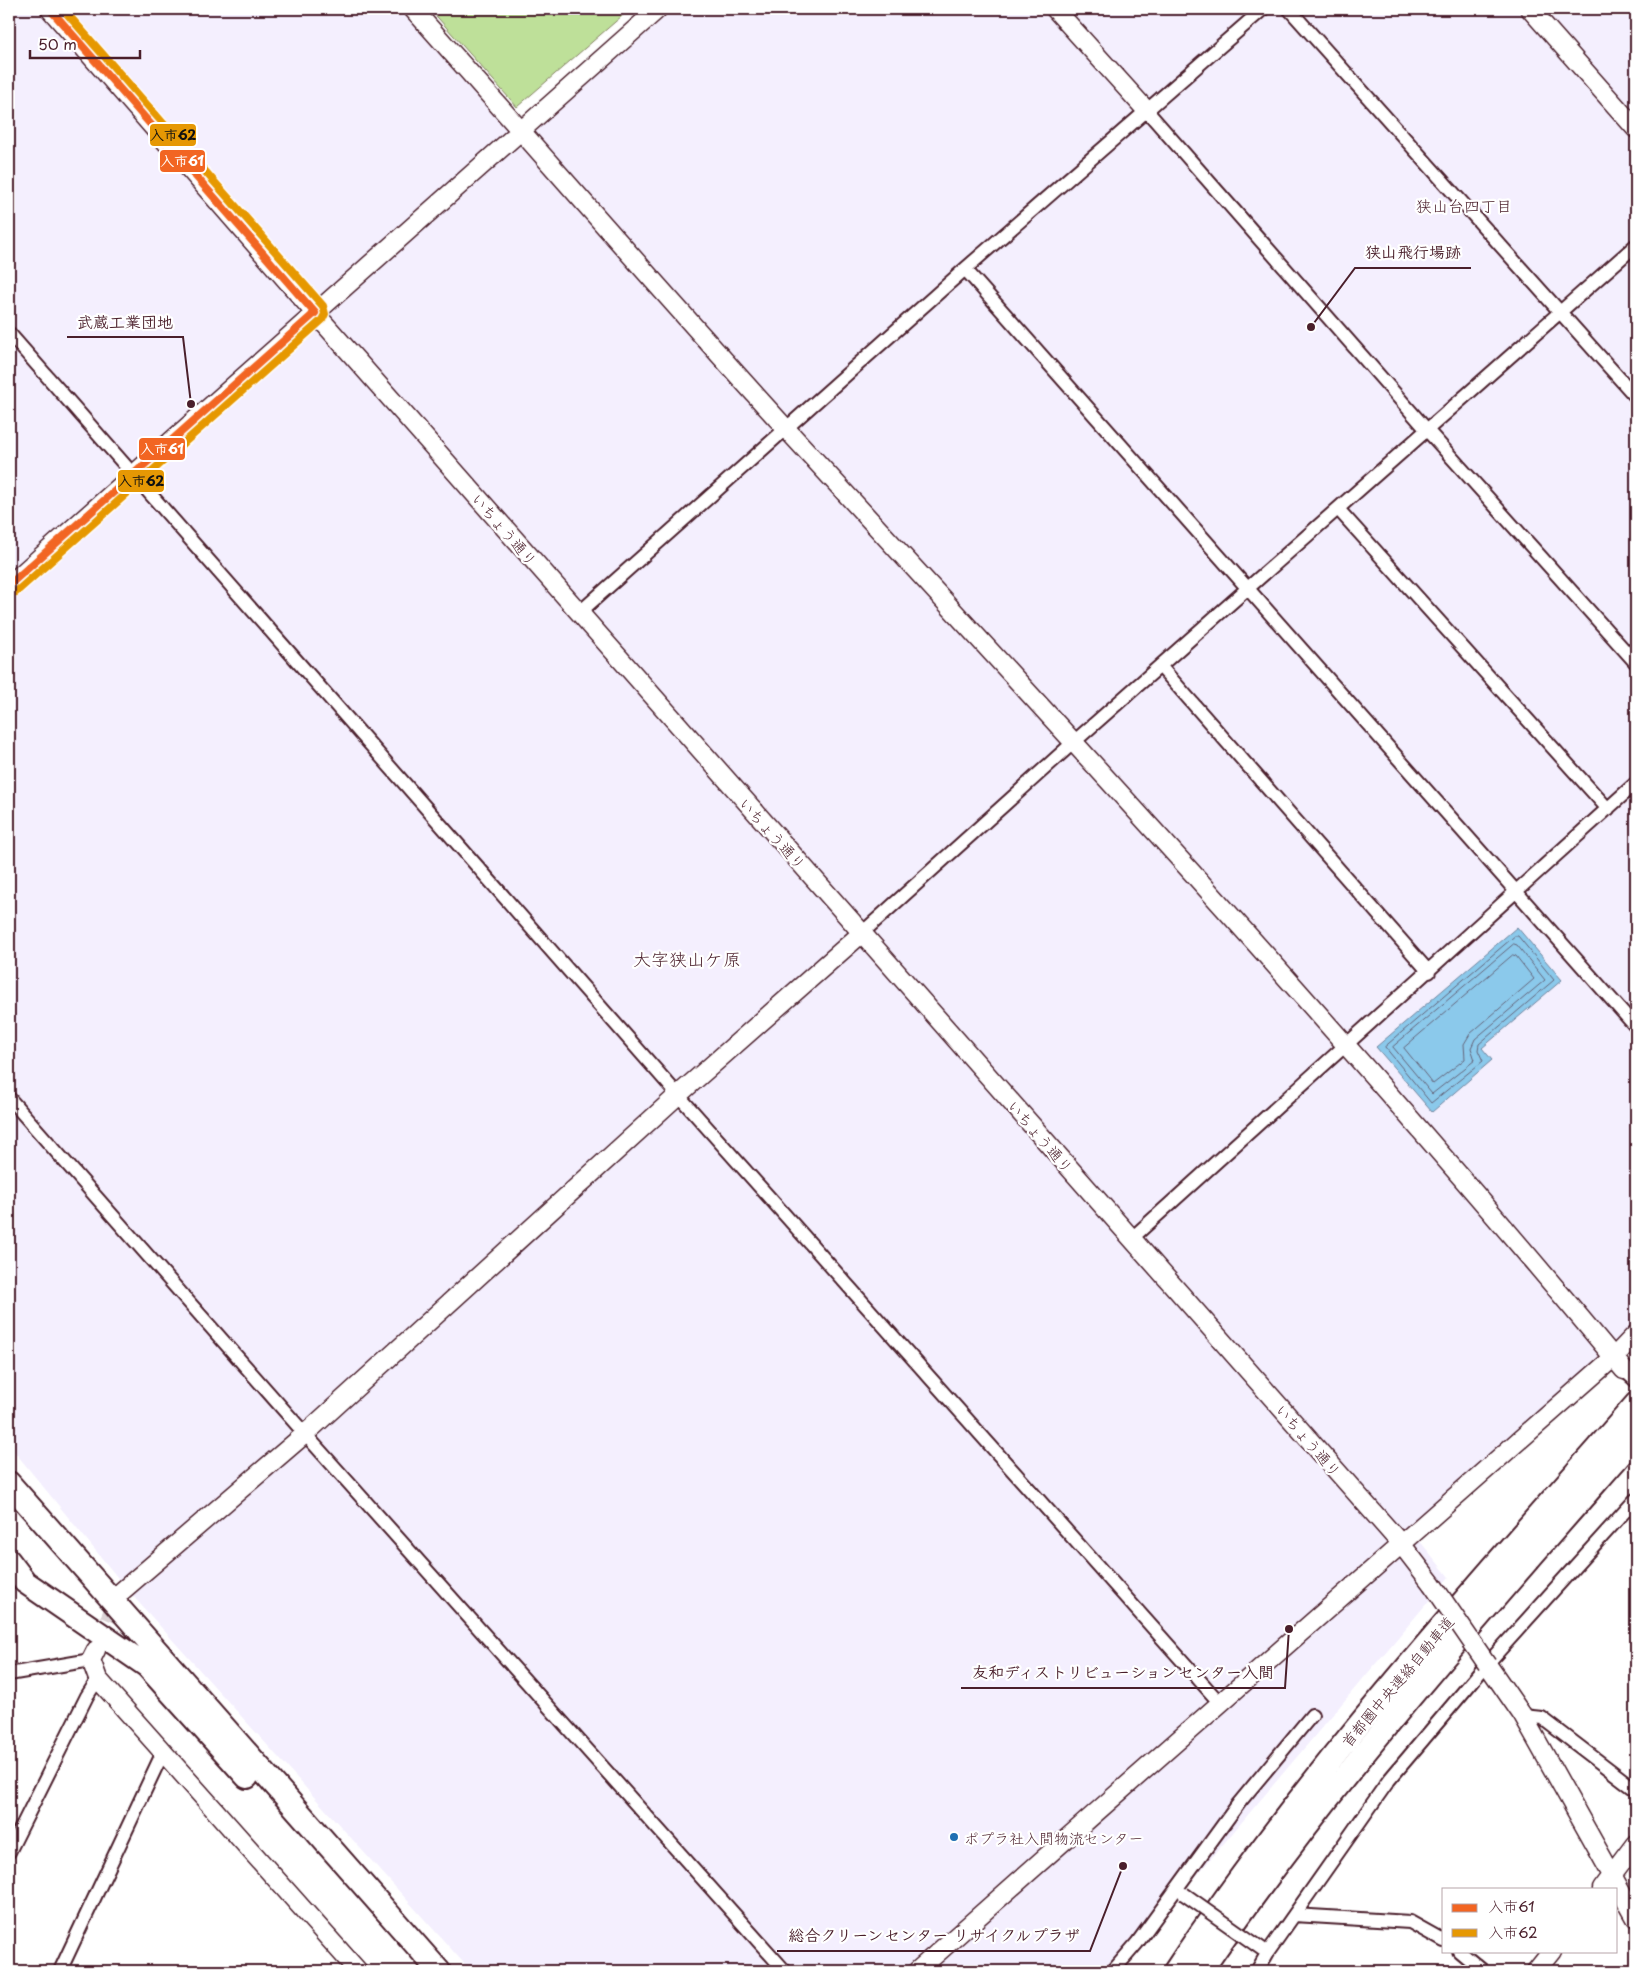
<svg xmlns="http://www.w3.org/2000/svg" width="1645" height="1980" viewBox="0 0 1645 1980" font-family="'Playpen Sans','Klee One',sans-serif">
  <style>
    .built { fill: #f4effe }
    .green { fill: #bee099; stroke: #848062 }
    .water { fill: #8bc9eb; stroke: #71859e }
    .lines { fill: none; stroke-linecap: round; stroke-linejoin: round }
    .shore { stroke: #646378; stroke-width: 1 }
    .secondary-tunnel { stroke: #dbd2d5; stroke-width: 18; stroke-dasharray: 18 9; stroke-linecap: butt }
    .street-casing { stroke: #4a1f2b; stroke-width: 16 }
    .secondary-casing { stroke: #4a1f2b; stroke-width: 21 }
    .highway-casing { stroke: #4a1f2b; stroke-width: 26 }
    .street { stroke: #fff; stroke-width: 12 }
    .secondary { stroke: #fff; stroke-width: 18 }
    .highway { stroke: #fff; stroke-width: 22 }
    .street-bridge-casing { stroke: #4a1f2b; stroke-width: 16; stroke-linecap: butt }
    .secondary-bridge-casing { stroke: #4a1f2b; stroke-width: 21; stroke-linecap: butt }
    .street-bridge { stroke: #fff; stroke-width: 12 }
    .secondary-bridge { stroke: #fff; stroke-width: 18 }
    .bus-1-casing { stroke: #fff; stroke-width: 11 }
    .bus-2-casing { stroke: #fff; stroke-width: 11 }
    .bus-1 { stroke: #f26522; stroke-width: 8 }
    .bus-2 { stroke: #e69804; stroke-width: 8 }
    .poi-dot { fill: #1f6fb2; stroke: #fff; stroke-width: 2 }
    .labels { text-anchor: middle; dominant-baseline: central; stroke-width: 4.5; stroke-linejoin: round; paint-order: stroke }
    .street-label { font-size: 15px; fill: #4a1f2b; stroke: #fff }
    .poi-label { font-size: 15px; fill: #4a1f2b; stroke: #fff; text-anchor: start }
    .neighbourhood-label { font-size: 16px; fill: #4a1f2b; stroke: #fff }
    .quarter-label { font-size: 18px; fill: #4a1f2b; stroke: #fff }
    .leader { fill: none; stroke: #4a1f2b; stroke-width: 2 }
    .callout-dot { fill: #4a1f2b; stroke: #fff; stroke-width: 2 }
    .callout-label { font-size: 16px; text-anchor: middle; font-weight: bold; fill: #4a1f2b; stroke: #fff; stroke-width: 4.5; stroke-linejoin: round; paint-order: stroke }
    .line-badge { stroke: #fff; stroke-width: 2 }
    .badge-label { font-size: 14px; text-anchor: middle; font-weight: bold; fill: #fff }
    .pale-badge-label { font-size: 14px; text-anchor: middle; font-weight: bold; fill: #111 }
  </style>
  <rect width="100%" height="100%" fill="#fff"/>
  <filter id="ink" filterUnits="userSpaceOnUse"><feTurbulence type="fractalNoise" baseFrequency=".02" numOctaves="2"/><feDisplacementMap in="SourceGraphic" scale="10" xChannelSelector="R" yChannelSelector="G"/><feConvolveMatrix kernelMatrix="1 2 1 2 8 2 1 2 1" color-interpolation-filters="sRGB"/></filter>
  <g filter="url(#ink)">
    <path class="built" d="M9,9H401L520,143L674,9H1636V1328L1410,1529L1449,1577L1116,1971H471L132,1595L9,1445Z"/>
    <path class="green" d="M430,9H630L517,107Z"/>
    <path class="water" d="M1517,927L1562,980L1482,1048L1492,1060L1432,1112L1376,1047Z"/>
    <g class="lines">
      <path class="shore" d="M1515,936H1518L1554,980L1479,1044L1478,1050L1483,1061L1431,1103L1385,1047Z
        M1514,944L1517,945L1545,980L1475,1039L1471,1048L1475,1060L1432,1094L1393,1047Z
        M1513,955L1516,956L1534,979L1470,1034L1464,1044L1465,1059L1433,1084L1404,1048Z"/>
      <path class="secondary-tunnel" d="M98,1645L120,1594"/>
      <defs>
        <path id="street" d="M1289,9L1636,397
          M1147,111L1427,430L1636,663
          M965,269L1636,1027
          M9,333L678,1095L1219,1702
          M1338,509L1608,809
          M579,613L965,269L1263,9
          M1160,666L1429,972
          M862,933L1075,741L1636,245
          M9,1098L305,1434L785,1971
          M1131,1239L1636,783
          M1624,1370L1636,1381
          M9,1674L91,1660
          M1523,1716L1542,1718L1636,1790
          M9,1852L87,1696L98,1679
          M1294,1915L1410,1922L1444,1941
          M1459,1951L1483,1971
          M60,1971L163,1752
          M1113,1971L1137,1943L1239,1803L1312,1715
          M1257,1971L1268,1952L1389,1780L1487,1664L1635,1500"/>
        <path id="secondary" d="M50,9L315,313L1402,1545L1432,1584
          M413,9C539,150 662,293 790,433C1073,741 1357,1047 1624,1370
          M1055,9L1147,111
          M1530,9L1636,129
          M9,585L658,9
          M122,1591L305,1434L678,1095L862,933
          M96,1650L91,1660L98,1679L358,1971
          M1487,1664L1523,1716L1636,1918
          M1602,1889L1636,1844
          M917,1971C1148,1765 1382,1563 1614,1357L1636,1334
          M1536,1971L1552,1951"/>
        <path id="highway" d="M9,1483L439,1971
          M9,1561L25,1582L147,1666L247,1777
          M1175,1971C1310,1768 1476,1587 1636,1404
          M1201,1971C1330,1781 1485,1609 1636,1437"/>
      </defs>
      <use href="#street" class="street-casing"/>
      <use href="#secondary" class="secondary-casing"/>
      <use href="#highway" class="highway-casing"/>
      <use href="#street" class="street"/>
      <use href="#secondary" class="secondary"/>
      <use href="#highway" class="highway"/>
      <defs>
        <path id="street-bridge" d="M1184,1894L1262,1949"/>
        <path id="secondary-bridge" d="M1432,1584L1487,1664"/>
      </defs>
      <use href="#street-bridge" class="street-bridge-casing"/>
      <use href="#secondary-bridge" class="secondary-bridge-casing"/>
      <use href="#street-bridge" class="street-bridge"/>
      <use href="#secondary-bridge" class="secondary-bridge"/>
      <defs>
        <path id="bus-1" d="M50,9L315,313
          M9,585L315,313"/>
        <path id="bus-2" d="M16,592L322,320L325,314L323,306L63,9"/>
      </defs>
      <use href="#bus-1" class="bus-1-casing"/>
      <use href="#bus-2" class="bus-2-casing"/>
      <use href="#bus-1" class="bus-1"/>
      <use href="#bus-2" class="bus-2"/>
    </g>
  </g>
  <circle class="poi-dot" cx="954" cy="1837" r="5"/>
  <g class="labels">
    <g class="street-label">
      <text transform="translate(505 529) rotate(49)">いちょう通り</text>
      <text transform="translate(773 833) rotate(48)">いちょう通り</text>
      <text transform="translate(1041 1136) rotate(49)">いちょう通り</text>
      <text transform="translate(1309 1440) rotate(49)">いちょう通り</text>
      <text transform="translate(1397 1681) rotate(-50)">首都圏中央連絡自動車道</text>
    </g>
    <g class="poi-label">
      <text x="964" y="1837">ポプラ社入間物流センター</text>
    </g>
    <g class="neighbourhood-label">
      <text x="1464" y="205">狭山台四丁目</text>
    </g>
    <g class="quarter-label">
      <text x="687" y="958">大字狭山ケ原</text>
    </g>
  </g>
  <path class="leader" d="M1311 327L1355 268H1471M191 404L183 337H67M1289 1629L1285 1688H961M1123 1866L1090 1951H777"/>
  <g class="callout-dot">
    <circle cx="1311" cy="327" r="5"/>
    <circle cx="191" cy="404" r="5"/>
    <circle cx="1289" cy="1629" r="5"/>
    <circle cx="1123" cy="1866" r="5"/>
  </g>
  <g class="callout-label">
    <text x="1413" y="258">狭山飛行場跡</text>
    <text x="125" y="328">武蔵工業団地</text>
    <text x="1123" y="1678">友和ディストリビューションセンター入間</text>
    <text x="934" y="1941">総合クリーンセンター リサイクルプラザ</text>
  </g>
  <g class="line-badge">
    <rect x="149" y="123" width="48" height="24" rx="5" fill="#e69804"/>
    <rect x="159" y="149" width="47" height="24" rx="5" fill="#f26522"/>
    <rect x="138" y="437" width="48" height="24" rx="5" fill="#f26522"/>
    <rect x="117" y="469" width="48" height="24" rx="5" fill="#e69804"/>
  </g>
  <g class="badge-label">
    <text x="182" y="166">入市61</text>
    <text x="162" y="454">入市61</text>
  </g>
  <g class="pale-badge-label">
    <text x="173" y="140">入市62</text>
    <text x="141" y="486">入市62</text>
  </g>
  <rect width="1645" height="1980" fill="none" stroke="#fff" stroke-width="30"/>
  <rect x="15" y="15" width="1615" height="1950" fill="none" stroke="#4a1f2b" stroke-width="2" filter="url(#ink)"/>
  <rect x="1442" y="1888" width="175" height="65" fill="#ffffff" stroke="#b7a5aa"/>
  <rect x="1452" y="1904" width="25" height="8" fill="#f26522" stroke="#b7a5aa"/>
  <text x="1488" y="1912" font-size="15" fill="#4a1f2b">入市61</text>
  <rect x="1452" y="1929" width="25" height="8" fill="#e69804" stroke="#b7a5aa"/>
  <text x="1488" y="1938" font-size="15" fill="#4a1f2b">入市62</text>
  <path d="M30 50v8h110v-8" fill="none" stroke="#4a1f2b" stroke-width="2.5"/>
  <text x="38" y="50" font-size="15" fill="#4a1f2b" stroke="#ffffff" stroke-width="4" paint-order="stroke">50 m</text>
</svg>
